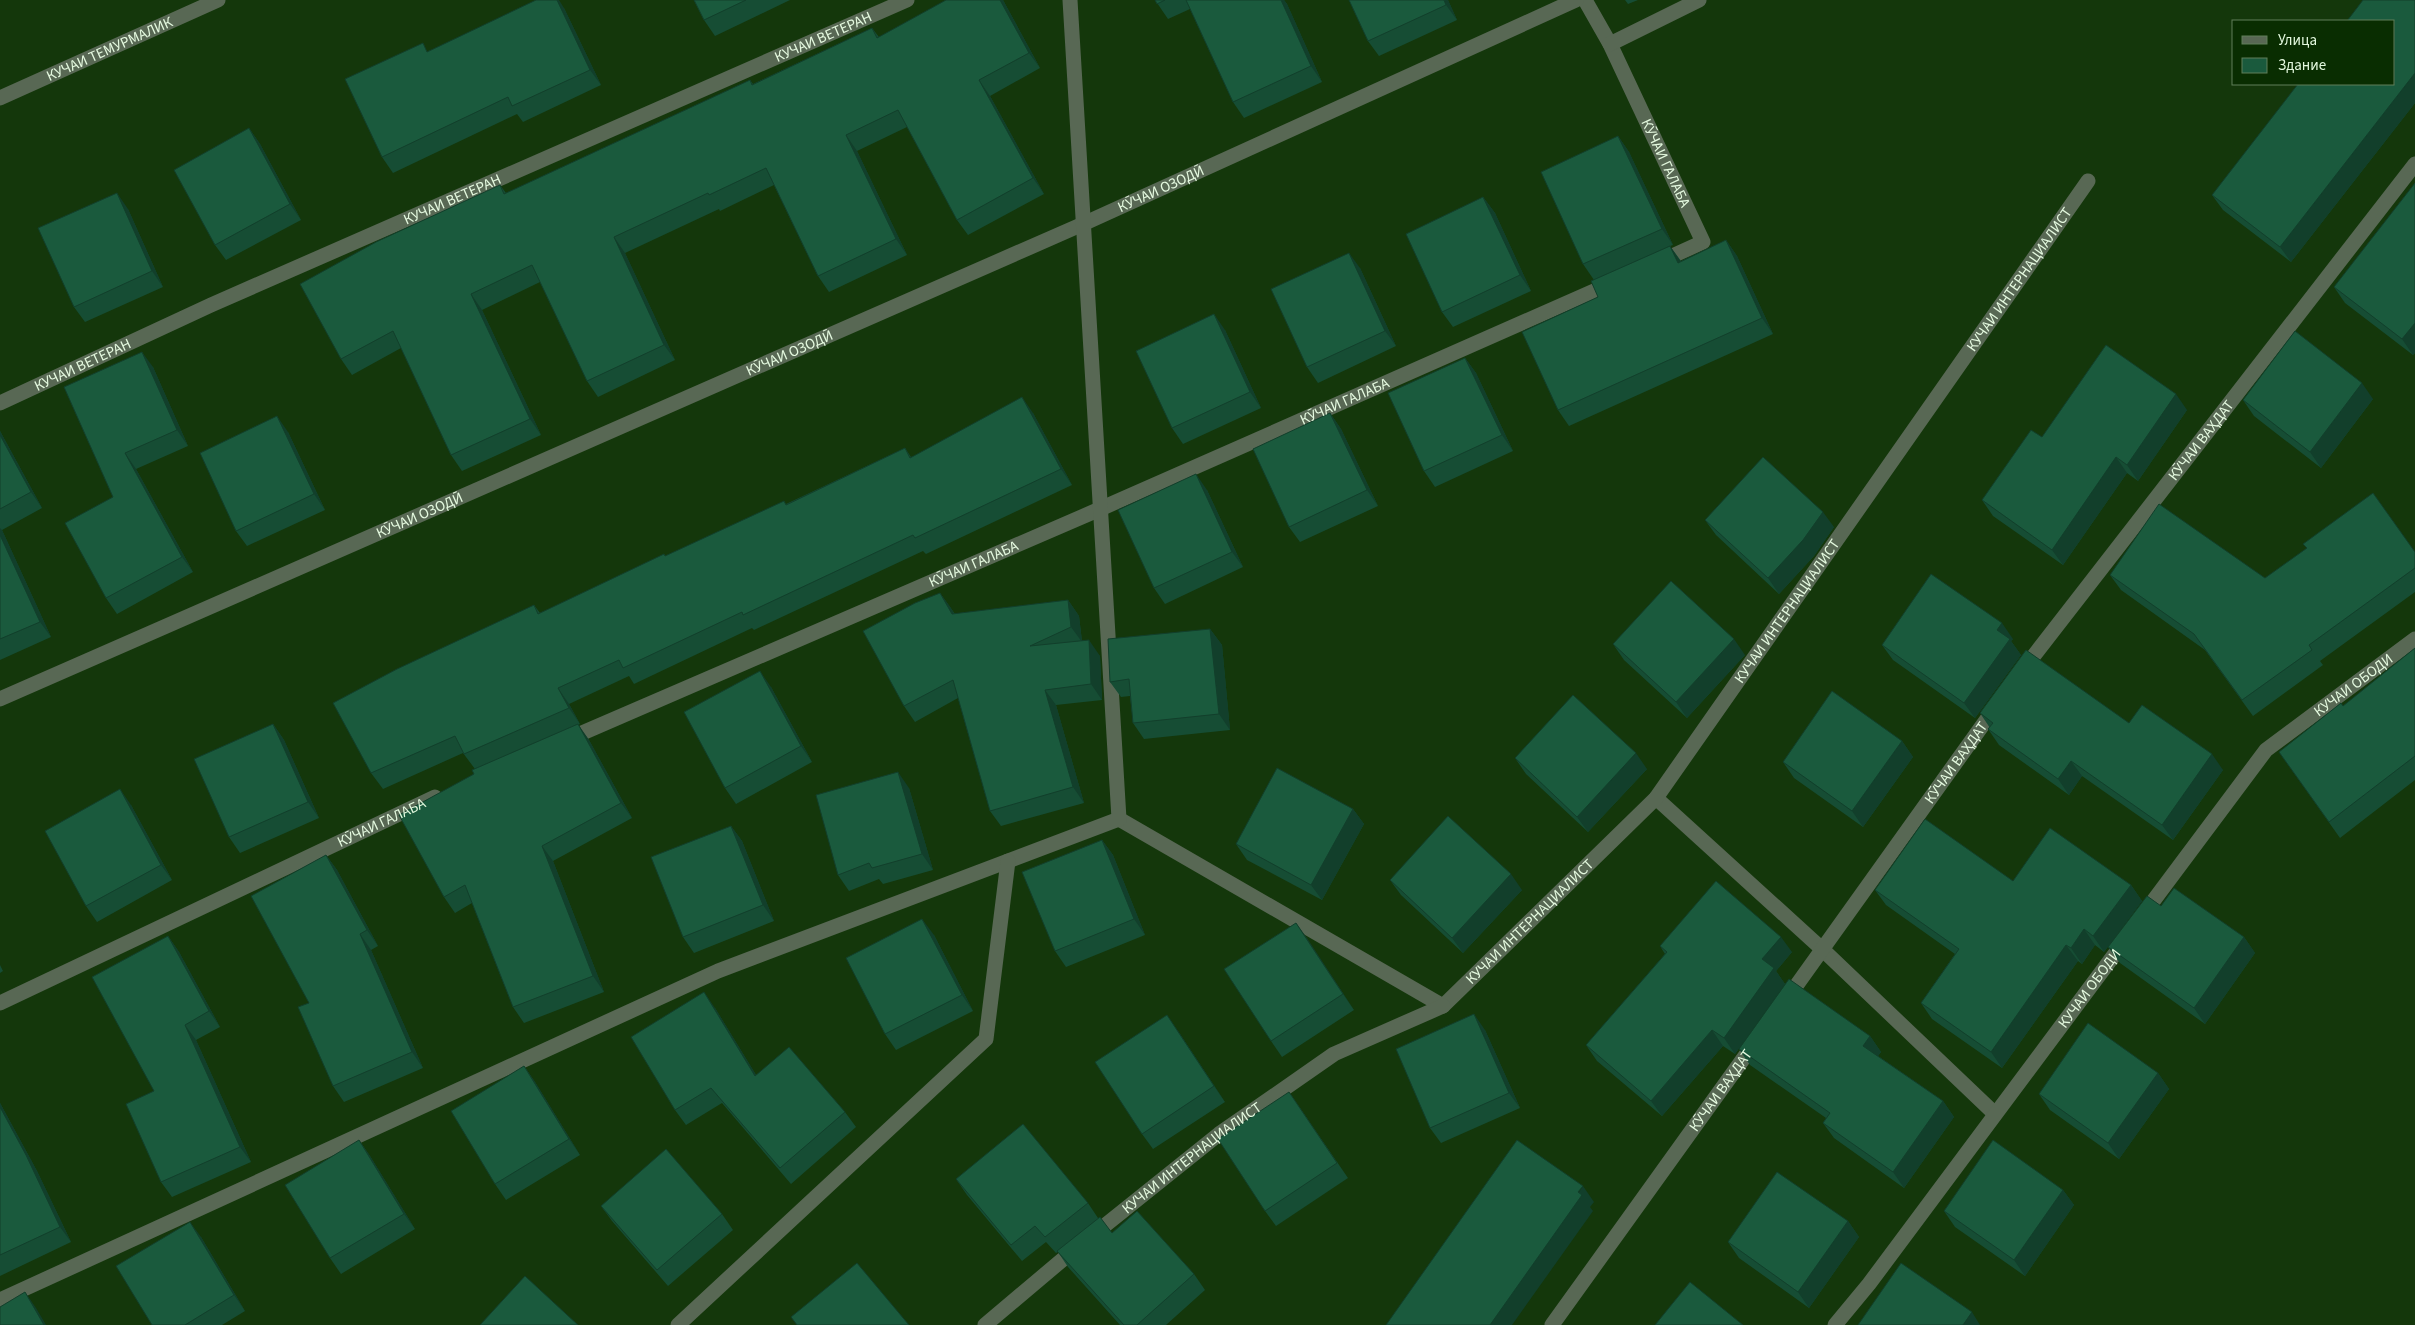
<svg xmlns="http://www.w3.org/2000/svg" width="2415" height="1325" viewBox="0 0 2415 1325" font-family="'Source Sans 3',sans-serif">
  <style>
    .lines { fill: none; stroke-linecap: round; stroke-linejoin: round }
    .minor { stroke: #586854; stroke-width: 15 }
    .wall { fill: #164d34 }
    .shaded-wall { fill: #123f2b }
    .building { fill: #1a5a3d; stroke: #123f2b }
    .labels { text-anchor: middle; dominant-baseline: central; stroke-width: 5; stroke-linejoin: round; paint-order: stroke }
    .street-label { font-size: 15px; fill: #e4f9df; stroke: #092d01 }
  </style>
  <rect width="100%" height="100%" fill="#14370b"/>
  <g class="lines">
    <g class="minor">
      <path id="s1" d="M1585,0L1610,44L1703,242L1659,262"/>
      <path d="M1610,44L1699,0"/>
      <path id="s2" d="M0,98L218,0"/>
      <path id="s3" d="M0,403L211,305L907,0"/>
      <path id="s4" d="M2022,671L2415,164"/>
      <path id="s5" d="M0,699L1083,224L1576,0"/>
      <path id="s6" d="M566,740L1100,509L1612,283"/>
      <path d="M1656,798L1822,949L1995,1114"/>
      <path id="s7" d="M1119,819L1443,1006L1656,798L2088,181"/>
      <path id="s8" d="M2142,916L2266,750L2415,639"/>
      <path id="s9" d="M1786,1000L1997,705"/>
      <path id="s10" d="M0,1003L435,797"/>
      <path d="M0,1300L718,971L1119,819L1070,0"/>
      <path d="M678,1325L986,1039L1008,861"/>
      <path id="s11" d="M985,1325L1068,1255L1219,1134L1334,1054L1443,1006"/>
      <path id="s12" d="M1552,1325L1756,1041"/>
      <path id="s13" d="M1835,1325L1869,1284L2126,939"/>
    </g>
  </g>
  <path class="wall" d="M694,0H790L715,36L704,20Z
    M1003,0L1040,68L990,96L1044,194L968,235L957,220L907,127L857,151L907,255L829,292L818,276L774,185L720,211L719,209L625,253L675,360L598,397L587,381L540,282L482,310L541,435L462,471L451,455L401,348L352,375L341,359L500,185L506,193L750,80L753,84L872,28L879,37Z
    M1155,0H1284L1287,4L1322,82L1244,118L1233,102L1190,9L1168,19Z
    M1349,0H1448L1457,20L1379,56L1368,41Z
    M1625,0H1638L1628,4Z
    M2415,0V103L2291,262L2223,210L2212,195Z
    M564,8L601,85L523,122L517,114L393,173L382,157L428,51Z
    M249,128L260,144L301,220L226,260L215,245Z
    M1618,136L1629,152L1673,245L1670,246L1681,261L1726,240L1737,256L1773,334L1569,426L1558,410L1598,297L1594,280L1583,264Z
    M2415,183V353L2413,355L2345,303L2334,287Z
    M1483,197L1495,213L1531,291L1453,327L1442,312Z
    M128,209L163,287L85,322L74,307Z
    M1360,268L1396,346L1318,383L1307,367Z
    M1225,330L1261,408L1183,444L1172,428Z
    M1465,358L1476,373L1513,451L1435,487L1424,471Z
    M153,367L188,446L136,469L193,572L117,614L106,598L113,497L64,387Z
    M2373,399L2321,468L2254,416L2243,400Z
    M2187,410L2138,481L2127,473L2063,565L1993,516L1982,500L2042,437Z
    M1033,413L1072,485L926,554L923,551L754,630L752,628L634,684L629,676L569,704L580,724L578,725L589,740L632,818L553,861L604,992L524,1023L513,1007L472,903L455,913L444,897L475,769L463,753L383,789L371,773L534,605L540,613L666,556L786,504L905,448L911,457Z
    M1330,413L1341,429L1378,506L1300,542L1289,527Z
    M0,431L42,508L2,530L51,637L0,660Z
    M288,432L325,510L247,546L236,531Z
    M1207,490L1243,567L1165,604L1154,588Z
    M1705,520L1834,527L1814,556L1779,594L1716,535Z
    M2415,552V592L2320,661L2323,665L2253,716L2205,650L2121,590L2110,575L2265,578Z
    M940,593L955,614L1068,600L1079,616L1082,641L1100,656L1102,700L1056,705L1084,803L1001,826L990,811L958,698L915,722L904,706Z
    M1210,629L1222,645L1230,730L1144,739L1133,723L1130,696L1121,697L1110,682Z
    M2013,639L2011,641L2021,655L1975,718L1893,660L1882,645Z
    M1613,644L1745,655L1687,718L1624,660Z
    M2415,648V780L2340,838L2279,752L2343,706Z
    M771,687L812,762L736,804L725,788Z
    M1980,713L2129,723L2223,770L2173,840L2082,776L2069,795L1999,745L1988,729L1990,728Z
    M273,724L284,740L319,818L240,853L229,837Z
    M1902,741L1913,757L1863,827L1794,778L1783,762Z
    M1515,758L1647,769L1588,832L1526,774Z
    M909,788L933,870L883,884L879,879L849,891L838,875Z
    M131,805L172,880L97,922L86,906Z
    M1353,809L1364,824L1322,900L1247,860L1236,844Z
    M731,826L742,841L774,921L694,953L683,937Z
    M1102,840L1113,855L1145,935L1066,967L1055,951Z
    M326,855L337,870L378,946L371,950L423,1068L344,1102L333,1086L309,1003Z
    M1390,880L1522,890L1463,953L1401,895Z
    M2013,881L2131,885L2142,901L2104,952L2095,945L2082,964L2078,961L2002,1068L1932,1019L1921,1003L1955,954L1886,905L1875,890Z
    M2161,906L2244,937L2255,953L2205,1024L2120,963L2108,947Z
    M1296,923L1354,1010L1282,1057L1271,1041Z
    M934,935L973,1011L896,1050L885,1034Z
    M168,936L179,952L220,1027L196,1040L251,1162L172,1197L161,1182L154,1091Z
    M1660,946L1792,952L1776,971L1785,984L1735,1054L1723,1046L1662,1116L1597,1061L1586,1045L1665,954Z
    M0,965L3,971L0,973Z
    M715,1008L756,1075L845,1112L856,1127L791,1184L722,1103L686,1125L675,1110Z
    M1485,1030L1520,1108L1441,1143L1430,1128Z
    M1178,1031L1225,1102L1153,1149L1142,1134Z
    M1870,1036L1881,1052L1878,1056L1943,1101L1954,1117L1904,1188L1834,1138L1823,1123L1826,1118L1750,1065L1739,1049Z
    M524,1066L535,1082L580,1155L506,1200L495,1184Z
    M2158,1073L2169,1089L2119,1159L2050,1110L2039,1094Z
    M1289,1092L1348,1178L1276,1226L1265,1211Z
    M0,1103L37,1171L71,1242L0,1276Z
    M359,1140L370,1156L415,1229L341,1274L330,1258Z
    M956,1179L1088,1203L1098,1218L1112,1233L1194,1274L1205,1290L1166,1325H1120L1068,1267L1058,1252L1056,1253L1046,1242L1022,1261L967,1195Z
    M2063,1190L2074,1205L2025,1276L1955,1227L1944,1211Z
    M601,1206L722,1214L733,1230L668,1286L612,1221Z
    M1848,1221L1859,1237L1809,1308L1739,1258L1728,1242Z
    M201,1237L245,1311L222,1325H152Z"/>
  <path class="shaded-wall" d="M557,0H559L564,8L601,85L590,70Z
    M1000,0H1003L1040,68L1029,53Z
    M1281,0H1284L1287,4L1322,82L1311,66Z
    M1444,0H1448L1457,20L1446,5Z
    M2415,73V103L2291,262L2280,247Z
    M979,80L990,96L1044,194L1033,178Z
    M249,128L260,144L301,220L290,204Z
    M846,135L857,151L907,255L896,239Z
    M1618,136L1629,152L1673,245L1662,229Z
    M117,193L128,209L163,287L152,271Z
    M1483,197L1495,213L1531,291L1520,275Z
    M614,237L625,253L675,360L664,345Z
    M1726,240L1737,256L1773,334L1762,318Z
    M1670,246L1681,262L1678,263Z
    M1349,253L1360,268L1396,346L1385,331Z
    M471,294L482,310L541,435L530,419Z
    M1214,314L1225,330L1261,408L1250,392Z
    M2415,323V353L2413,355L2402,339Z
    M142,352L153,367L188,446L177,430Z
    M1465,358L1476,373L1513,451L1502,435Z
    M2362,383L2373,399L2321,468L2310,452Z
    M2176,394L2187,410L2138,481L2127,465Z
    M1022,397L1033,413L1072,485L1061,469Z
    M1330,413L1341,429L1378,506L1367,490Z
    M277,416L288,432L325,510L314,494Z
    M0,431L42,508L31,492L0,435Z
    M125,453L136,469L193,572L182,557Z
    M2116,457L2127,473L2063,565L2052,550Z
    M1196,474L1207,490L1243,567L1232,552Z
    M1823,512L1834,527L1814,556L1779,594L1768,578Z
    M0,528L2,530L51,637L40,622L0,535Z
    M940,593L951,608L963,630L952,614Z
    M1068,600L1079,616L1082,642L1071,627Z
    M2002,623L2013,639L2011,641L2021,655L1975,718L1964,703L1997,630Z
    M1210,629L1222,645L1230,730L1219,714Z
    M1734,639L1745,655L1687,718L1676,702Z
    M1089,640L1100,656L1102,700L1091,684Z
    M760,671L771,687L812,762L801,746Z
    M558,688L569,704L580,724L569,708Z
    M1045,690L1056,705L1084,803L1073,787Z
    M273,724L284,740L319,818L308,802Z
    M578,724L589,740L632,818L621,803Z
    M1902,741L1913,757L1863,827L1852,811Z
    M1636,753L1647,769L1588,832L1577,817Z
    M2212,754L2223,770L2173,840L2162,825Z
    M2071,761L2082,776L2069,795L2058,779Z
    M898,772L909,788L933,870L922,854Z
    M120,789L131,805L172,880L161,865Z
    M1353,809L1364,824L1322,900L1311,885Z
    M731,826L742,841L774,921L763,905Z
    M1102,840L1113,855L1145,935L1134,919Z
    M542,846L553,861L604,992L593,976Z
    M326,855L337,870L378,946L367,930Z
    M1511,874L1522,890L1463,953L1452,938Z
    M2131,885L2142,901L2104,952L2093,936Z
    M922,919L934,935L973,1011L962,995Z
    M1296,923L1307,938L1354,1010L1343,994Z
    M2084,929L2095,945L2082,964L2071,948Z
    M360,934L371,950L423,1068L412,1052Z
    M168,936L179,952L220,1027L209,1011Z
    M1781,937L1792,952L1776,971L1785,984L1735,1054L1724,1038L1762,959Z
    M2244,937L2255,953L2205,1024L2194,1008Z
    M2066,945L2078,961L2002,1068L1991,1052Z
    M704,992L715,1008L766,1091L755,1076Z
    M1474,1014L1485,1030L1520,1108L1509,1093Z
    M1167,1015L1178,1031L1225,1102L1214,1086Z
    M185,1025L196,1040L251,1162L240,1147Z
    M1712,1030L1723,1046L1662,1116L1651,1101Z
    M1870,1036L1881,1052L1874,1061L1863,1046Z
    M524,1066L535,1082L580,1155L569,1139Z
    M2158,1073L2169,1089L2119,1159L2108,1143Z
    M1943,1101L1954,1117L1904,1188L1893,1172Z
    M0,1103L37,1171L71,1242L60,1227L0,1107Z
    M359,1140L370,1156L415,1229L404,1214Z
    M1583,1186L1594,1202L1590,1207L1593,1211L1512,1325H1490Z
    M2063,1190L2074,1205L2025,1276L2014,1260Z
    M1848,1221L1859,1237L1809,1308L1798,1292Z
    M190,1222L201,1237L245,1311L234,1295Z
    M25,1292L36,1308L46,1325H44Z
    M1972,1312L1980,1325H1963Z"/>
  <path class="building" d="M536,0H557L590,70L512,106L508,97L382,157L345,79L423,43L427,52Z
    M694,0H746L704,20Z
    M946,0H1000L1029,53L979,80L1033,178L957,220L898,110L846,135L896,239L818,276L766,168L709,195L708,193L614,237L664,345L587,381L532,265L471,294L530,419L451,455L393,331L341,359L300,284L376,242L500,185L504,194L750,80L752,85L872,28L877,38Z
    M1155,0H1165L1157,4Z
    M1186,0H1281L1311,66L1233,102Z
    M1349,0H1444L1446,5L1368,41Z
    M2363,0H2415V73L2280,247L2212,195L2298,84H2394V21H2347Z
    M249,128L290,204L215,245L174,170Z
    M1618,136L1662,229L1583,264L1541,172Z
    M2415,183V323L2402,339L2334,287Z
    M117,193L152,271L74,307L38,228Z
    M1483,197L1520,275L1442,312L1406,234Z
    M1726,240L1762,318L1558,410L1522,332L1598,297L1591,281L1670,246L1678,263Z
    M1349,253L1385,331L1307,367L1271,289Z
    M1214,314L1250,392L1172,428L1136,351Z
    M2295,331L2362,383L2310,452L2243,400Z
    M2106,345L2176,394L2127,465L2116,457L2052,550L1982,500L2031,430L2042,437Z
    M142,352L177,430L125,453L182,557L106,598L65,523L113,497L64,387Z
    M1465,358L1502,435L1424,471L1388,393Z
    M1022,397L1061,469L915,538L913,535L743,615L742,612L623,668L619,660L558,688L569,708L464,754L455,736L371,773L333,703L397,669L534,605L538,614L664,554L665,556L784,501L786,505L905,448L910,458Z
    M1330,413L1367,490L1289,527L1253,449Z
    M277,416L314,494L236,531L200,453Z
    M0,435L31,492L0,509Z
    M1763,457L1823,512L1803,540L1768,578L1705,520Z
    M1196,474L1232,552L1154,588L1118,510Z
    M2373,493L2415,552V568L2309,645L2312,650L2242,700L2194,634L2110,575L2159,504L2265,578L2307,548L2303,544Z
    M0,535L40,622L0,639Z
    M1931,574L2002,623L1997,630L2010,639L1964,703L1882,645Z
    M1671,581L1734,639L1676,702L1613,644Z
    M940,593L952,614L1068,600L1071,627L1030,646L1089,640L1091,684L1045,690L1073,787L990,811L953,680L904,706L863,631L915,603Z
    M1210,629L1219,714L1133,723L1129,679L1110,682L1108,639Z
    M2415,648V756L2329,822L2279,752L2341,703L2343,706Z
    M2026,650L2129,723L2142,705L2212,754L2162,825L2071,761L2058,779L1988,729L1993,723L1980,713Z
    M760,671L801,746L725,788L684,712Z
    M1832,691L1902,741L1852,811L1783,762Z
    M1573,695L1636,753L1577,817L1515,758Z
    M273,724L308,802L229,837L194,759Z
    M578,724L621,803L542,846L593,976L513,1007L465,885L444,897L399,815L474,774L472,770Z
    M1277,768L1353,809L1311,885L1236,844Z
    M898,772L922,854L872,868L869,863L838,875L816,795Z
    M120,789L161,865L86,906L45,831Z
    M1448,816L1511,874L1452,938L1390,880Z
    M1925,819L2013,881L2050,828L2131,885L2093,936L2084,929L2071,948L2066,945L1991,1052L1921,1003L1959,949L1875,890Z
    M731,826L763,905L683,937L651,857Z
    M1102,840L1134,919L1055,951L1022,872Z
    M326,855L367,930L360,934L412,1052L333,1086L298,1007L309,1003L251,896Z
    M1716,881L1781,937L1762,959L1774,968L1724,1038L1712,1030L1651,1101L1586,1045L1667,952L1660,946Z
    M2174,888L2244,937L2194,1008L2108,947L2147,896L2161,906Z
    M922,919L962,995L885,1034L846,958Z
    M1296,923L1343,994L1271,1041L1224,969Z
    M168,936L209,1011L185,1025L240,1147L161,1182L126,1104L154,1091L92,977Z
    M1789,979L1870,1036L1863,1046L1943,1101L1893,1172L1823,1123L1830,1113L1739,1049Z
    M704,992L755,1076L789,1047L845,1112L780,1168L711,1088L675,1110L631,1037Z
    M1474,1014L1509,1093L1430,1128L1396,1049Z
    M1167,1015L1214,1086L1142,1134L1095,1062Z
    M2088,1023L2158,1073L2108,1143L2039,1094Z
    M524,1066L569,1139L495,1184L451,1111Z
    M1289,1092L1337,1163L1265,1211L1218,1139Z
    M0,1107L26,1155L60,1227L0,1255Z
    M1023,1124L1088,1203L1045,1237L1035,1226L1011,1245L956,1179Z
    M359,1140L404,1214L330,1258L285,1185Z
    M1517,1140L1583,1186L1578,1192L1582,1195L1490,1325H1386Z
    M1993,1140L2063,1190L2014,1260L1944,1211Z
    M666,1149L722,1214L657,1270L601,1206Z
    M1777,1172L1848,1221L1798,1292L1728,1242Z
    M1137,1211L1194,1274L1137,1325H1124L1057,1251L1100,1217L1112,1233Z
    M190,1222L234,1295L185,1325H152L116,1266Z
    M857,1263L909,1325H797L791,1317Z
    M1901,1263L1972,1312L1963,1325H1858Z
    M525,1276L578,1325H480Z
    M1690,1282L1743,1325H1655Z
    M25,1292L44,1325H0V1307Z"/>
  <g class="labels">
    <g class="street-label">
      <text stroke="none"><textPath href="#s3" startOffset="901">КУЧАИ ВЕТЕРАН</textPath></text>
      <text stroke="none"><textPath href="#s2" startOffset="120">КУЧАИ ТЕМУРМАЛИК</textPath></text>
      <text stroke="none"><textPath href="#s1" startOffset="182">КӮЧАИ ГАЛАБА</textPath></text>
      <text stroke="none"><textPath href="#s5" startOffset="1268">КӮЧАИ ОЗОДӢ</textPath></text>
      <text stroke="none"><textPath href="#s3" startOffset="496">КУЧАИ ВЕТЕРАН</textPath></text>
      <text stroke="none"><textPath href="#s7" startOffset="1305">КУЧАИ ИНТЕРНАЦИАЛИСТ</textPath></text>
      <text stroke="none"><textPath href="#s5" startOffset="862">КӮЧАИ ОЗОДӢ</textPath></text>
      <text stroke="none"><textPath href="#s3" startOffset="91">КУЧАИ ВЕТЕРАН</textPath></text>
      <text stroke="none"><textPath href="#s6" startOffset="849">КӮЧАИ ГАЛАБА</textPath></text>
      <text stroke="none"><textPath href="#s4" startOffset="292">КӮЧАИ ВАҲДАТ</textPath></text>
      <text stroke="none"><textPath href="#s5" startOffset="458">КӮЧАИ ОЗОДӢ</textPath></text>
      <text stroke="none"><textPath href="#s6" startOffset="444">КӮЧАИ ГАЛАБА</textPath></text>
      <text stroke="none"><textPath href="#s7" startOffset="900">КУЧАИ ИНТЕРНАЦИАЛИСТ</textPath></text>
      <text stroke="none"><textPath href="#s8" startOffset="316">КУЧАИ ОБОДИ</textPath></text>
      <text stroke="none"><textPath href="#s9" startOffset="292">КӮЧАИ ВАҲДАТ</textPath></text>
      <text stroke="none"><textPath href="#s10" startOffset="422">КӮЧАИ ГАЛАБА</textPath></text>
      <text stroke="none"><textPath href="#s7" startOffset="495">КУЧАИ ИНТЕРНАЦИАЛИСТ</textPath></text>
      <text stroke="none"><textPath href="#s13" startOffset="422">КУЧАИ ОБОДИ</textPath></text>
      <text stroke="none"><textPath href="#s12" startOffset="289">КӮЧАИ ВАҲДАТ</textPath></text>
      <text stroke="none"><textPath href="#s11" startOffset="266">КУЧАИ ИНТЕРНАЦИАЛИСТ</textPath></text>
    </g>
  </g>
  <rect x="2232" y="20" width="162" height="65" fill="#092d01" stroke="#617f5a"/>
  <rect x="2242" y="36" width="25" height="8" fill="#586854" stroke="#617f5a"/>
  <text x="2278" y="45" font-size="15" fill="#e4f9df">Улица</text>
  <rect x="2242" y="58" width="25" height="15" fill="#1a5a3d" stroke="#617f5a"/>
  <text x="2278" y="70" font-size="15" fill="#e4f9df">Здание</text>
</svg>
